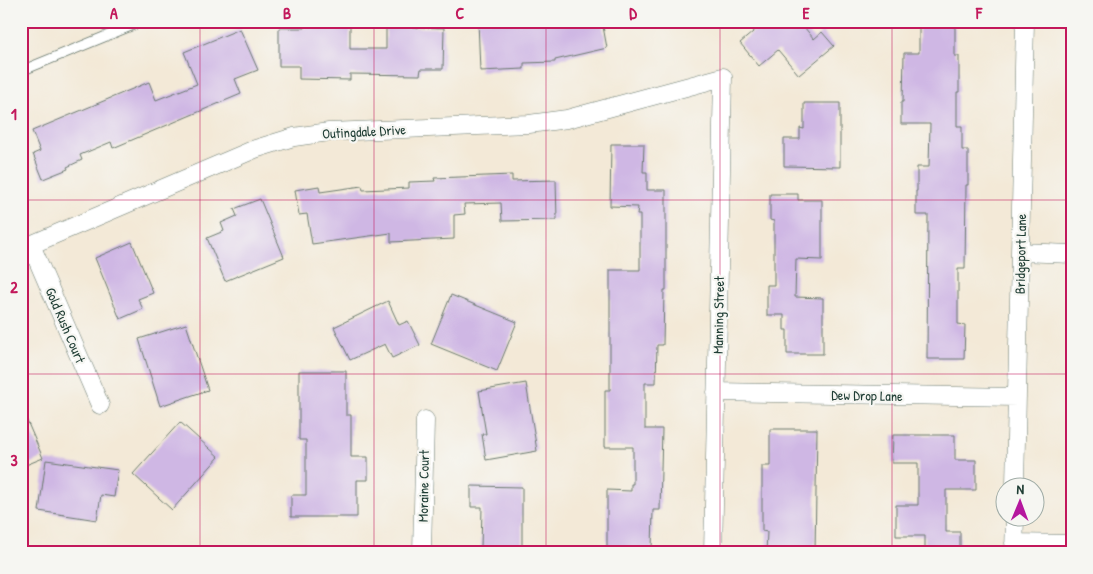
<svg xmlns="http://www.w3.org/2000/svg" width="1093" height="574" viewBox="0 0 1093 574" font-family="'Patrick Hand',sans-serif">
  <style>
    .building { fill: #cfb7e4 }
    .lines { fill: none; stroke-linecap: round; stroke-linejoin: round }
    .service-casing { stroke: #69796d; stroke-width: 11 }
    .minor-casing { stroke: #69796d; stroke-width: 19 }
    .service { stroke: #fff; stroke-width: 9 }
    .minor { stroke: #fff; stroke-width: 18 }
    .grid { fill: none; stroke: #c2185b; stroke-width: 1; stroke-opacity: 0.55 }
    .labels { text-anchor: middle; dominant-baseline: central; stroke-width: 4.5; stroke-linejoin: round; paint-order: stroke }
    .street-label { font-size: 14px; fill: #1f3d34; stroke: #f6f6f2 }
    .neatline { fill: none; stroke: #c2185b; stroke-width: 2 }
    .grid-label { font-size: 16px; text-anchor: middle; font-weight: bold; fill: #c2185b }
  </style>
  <rect width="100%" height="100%" fill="#f6f6f2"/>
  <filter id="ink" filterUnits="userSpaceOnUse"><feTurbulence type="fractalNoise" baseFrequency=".02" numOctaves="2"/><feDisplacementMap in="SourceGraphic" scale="10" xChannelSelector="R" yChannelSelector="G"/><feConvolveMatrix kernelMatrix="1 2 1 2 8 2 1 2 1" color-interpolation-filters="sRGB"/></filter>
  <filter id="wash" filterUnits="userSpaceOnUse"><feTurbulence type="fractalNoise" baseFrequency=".0096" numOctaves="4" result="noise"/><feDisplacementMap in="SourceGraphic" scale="20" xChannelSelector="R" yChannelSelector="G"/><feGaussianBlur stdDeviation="1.12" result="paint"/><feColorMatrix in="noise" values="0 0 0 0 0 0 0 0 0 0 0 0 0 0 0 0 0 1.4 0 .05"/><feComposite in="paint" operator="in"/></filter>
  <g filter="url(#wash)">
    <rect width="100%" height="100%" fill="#f3e9d7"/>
    <g id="blocks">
      <path class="building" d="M305,21H350V49H386V27L444,28L443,69H421L420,75L350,74V80L299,79V66H279V28H305Z
        M478,21H602L607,48L555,60V62L524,63V69L480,71Z
        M766,21H799L814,39L822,32L834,46L799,75L778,50L759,66L740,43Z
        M919,21H953V27H955V56H959V92H957V126H962V150H968V185H966L965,269H958V324L965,325L964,359H927L928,215H916V191H917V167H929L930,124H901V102H903L904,53H919Z
        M240,29L258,70L235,79L241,94L113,148L111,142L80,155L82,160L67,167L68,169L43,179L33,154L40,151L32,131L149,82L156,100L197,84L184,52Z
        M804,103H840V167L784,166V139H800V128L804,129Z
        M611,144H644L643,172H647V190H666V290H664L663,345H657L656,383H645V429H662L660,510H653L652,549H607V490L631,491V484H633V447H605V390H610V270H640V215H637L638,207L610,206Z
        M512,175V181L556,180L557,220L502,221L501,203L464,204L465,214L454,215V239L391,242V233L312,244L307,214L299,215L295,190L319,186L320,192L362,186L363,190L409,188V182L435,181L434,178Z
        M770,194H798V200H822V260L796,259L795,297L823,298V354H787V330H784V315H767V285H774V221L770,220Z
        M260,199L284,257L225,281L207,238L224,231L221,223L237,216L234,209Z
        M132,242L153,293L138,299L143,309L120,319L95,258Z
        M451,295L517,322L497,371L431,344Z
        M388,301L399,325L408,321L420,345L392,358L385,344L350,360L334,327Z
        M186,324L208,390L160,406L139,339Z
        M299,371H346V415H351V457H368V480H357V517H291V495H306V440H299Z
        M526,383L537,451L486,460L482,434H486L479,391Z
        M21,407L43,458L21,467Z
        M180,422L219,457L172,510L133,474Z
        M770,429H817L815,553H766L767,532L762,531V466H770Z
        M893,435H955V460H976V490H946V532H960V553H925V536H896V505H918V463H892Z
        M46,460L118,470L114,497L101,495L97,520L39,511Z
        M471,486L522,487V548H481L482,507H471Z"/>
    </g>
  </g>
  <g filter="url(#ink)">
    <use href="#blocks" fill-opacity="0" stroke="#69796d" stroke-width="1"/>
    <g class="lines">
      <defs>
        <path id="service" d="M21,71L143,21"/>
        <path id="minor" d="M31,245L100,405
          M21,249L255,149L294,137L329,132L529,124L567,119L723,77L713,553
          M1020,252L1072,254
          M716,392L1017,397
          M1015,486L1025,21
          M1014,543L1072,544
          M422,553L425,420
          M1014,553L1015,516"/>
      </defs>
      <use href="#service" class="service-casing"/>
      <use href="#minor" class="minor-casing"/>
      <use href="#service" class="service"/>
      <use href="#minor" class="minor"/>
    </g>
  </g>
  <path class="grid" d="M200,21V553M374,21V553M546,21V553M720,21V553M892,21V553M21,200H1072M21,374H1072"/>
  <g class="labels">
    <g class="street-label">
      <text transform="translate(364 131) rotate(-3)">Outingdale Drive</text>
      <text transform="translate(1020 254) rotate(-89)">Bridgeport Lane</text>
      <text transform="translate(718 315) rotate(-89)">Manning Street</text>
      <text transform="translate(66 325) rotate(67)">Gold Rush Court</text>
      <text transform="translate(867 395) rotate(1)">Dew Drop Lane</text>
      <text transform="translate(423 486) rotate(-89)">Moraine Court</text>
    </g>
  </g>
  <rect width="1093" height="574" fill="none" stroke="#f6f6f2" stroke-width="55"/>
  <g transform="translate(1020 502) rotate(1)"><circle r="24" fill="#f6f6f2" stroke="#a0aca6"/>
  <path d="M0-4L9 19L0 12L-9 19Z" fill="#b5179e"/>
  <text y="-8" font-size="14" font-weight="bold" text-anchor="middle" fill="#1f3d34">N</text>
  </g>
  <rect x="28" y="28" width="1038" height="518" class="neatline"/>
  <g class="grid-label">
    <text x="114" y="19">A</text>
    <text x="287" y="19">B</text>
    <text x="460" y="19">C</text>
    <text x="633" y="19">D</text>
    <text x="806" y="19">E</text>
    <text x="979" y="19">F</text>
    <text x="14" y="120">1</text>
    <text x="14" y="293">2</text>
    <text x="14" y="466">3</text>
  </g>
</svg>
